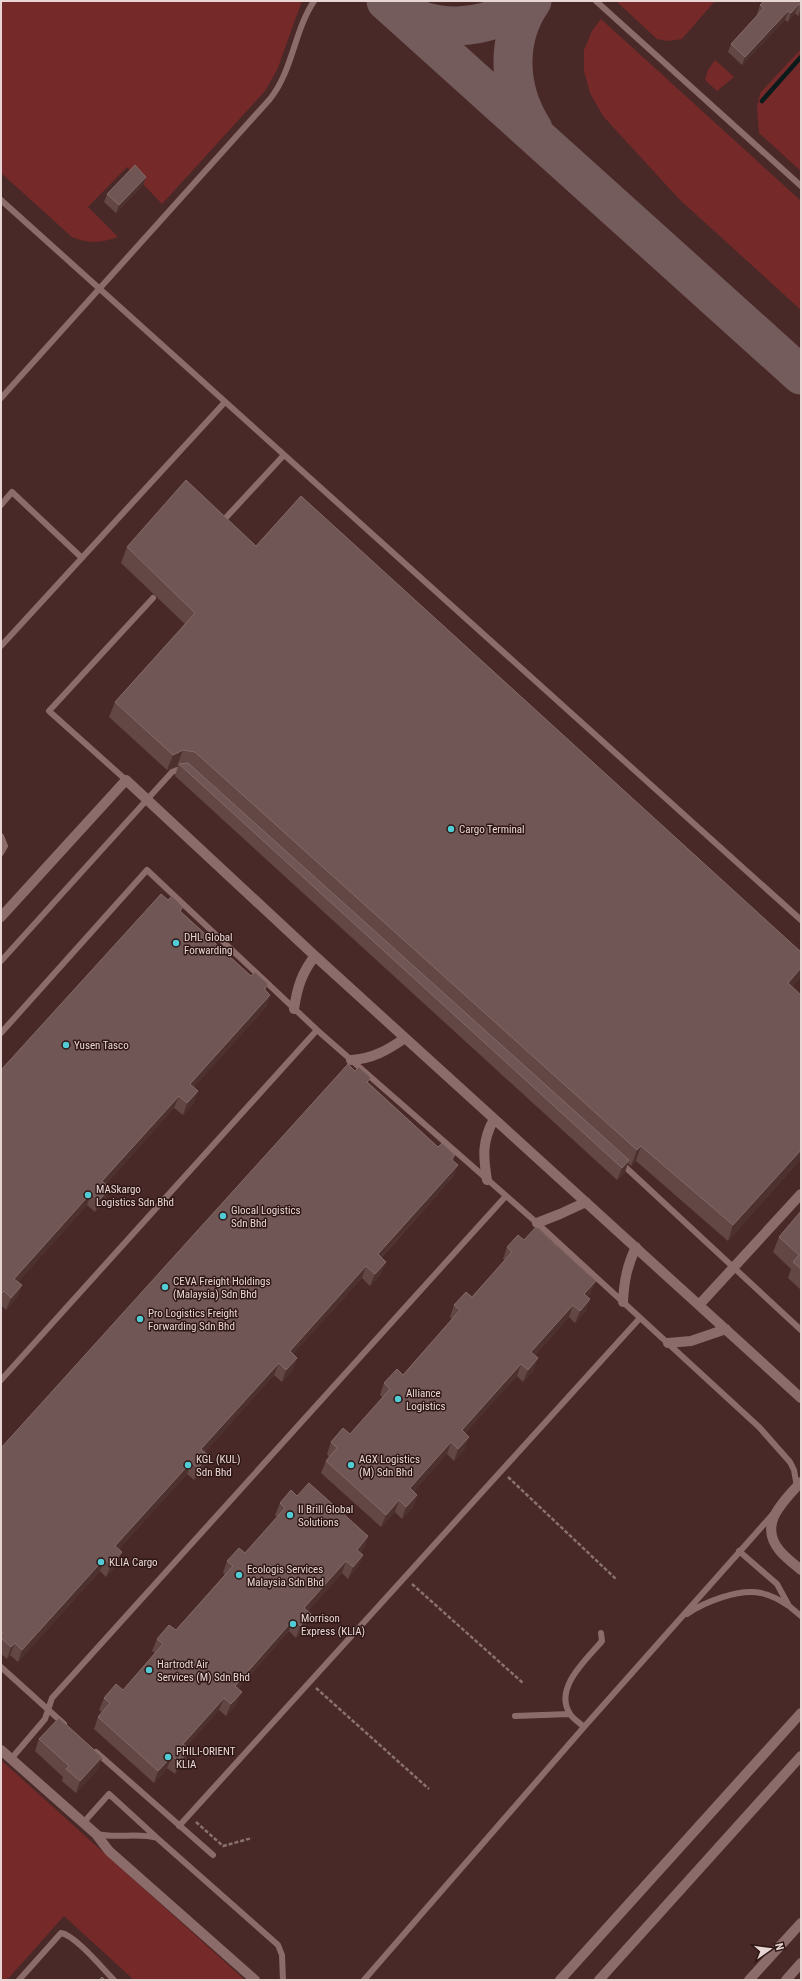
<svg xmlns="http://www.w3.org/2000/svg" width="802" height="1981" viewBox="0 0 802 1981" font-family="'Roboto Condensed',sans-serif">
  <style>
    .built { fill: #492927 }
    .green { fill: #752929 }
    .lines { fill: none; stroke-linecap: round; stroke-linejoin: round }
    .stream { stroke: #0b1b1c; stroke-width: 4.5 }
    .taxiway { stroke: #745c5c; stroke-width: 39 }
    .path { stroke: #897271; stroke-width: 2.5; stroke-dasharray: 4 2; stroke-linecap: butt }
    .service { stroke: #8c6c6a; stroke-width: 6 }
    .minor { stroke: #8c6c6a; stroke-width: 10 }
    .wall { fill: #624745 }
    .shaded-wall { fill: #4c312f }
    .building { fill: #705654; stroke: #836a68 }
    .poi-dot { fill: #51ccd4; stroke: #2f1715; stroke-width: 1.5 }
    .labels { text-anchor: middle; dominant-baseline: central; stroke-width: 3; stroke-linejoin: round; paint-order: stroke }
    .poi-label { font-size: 11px; fill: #e8d6d5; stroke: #2f1715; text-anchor: start }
  </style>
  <rect width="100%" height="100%" fill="#3a201f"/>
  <path class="built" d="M1,1H801V1980H1Z"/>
  <path class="green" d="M1,1H302L277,70L265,91L162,204L127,167L88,207L118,237C101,243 89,244 72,237L1,173Z
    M616,1H715L682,39L669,41L657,39Z
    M601,19L801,201V310L678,198L603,116L590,93L584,71V50L592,31Z
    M801,49V171L759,133L757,108L760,93Z
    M715,60L734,77L717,91L705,80L708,70Z
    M1,1760L245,1980H134L64,1916L7,1980H1Z"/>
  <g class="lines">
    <path class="stream" d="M762,101L801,57"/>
    <path class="taxiway" d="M386,1L801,375
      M532,1C505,40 508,90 533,129
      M403,12C441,35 493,28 527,1"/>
    <path class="path" d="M508,1477L617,1580
      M412,1584L523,1683
      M316,1688L429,1789
      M196,1822L223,1846L252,1838"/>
    <path class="service" d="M596,1L801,186
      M1,200L801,920
      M1,398L270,99C293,70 294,31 314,1
      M1,505L12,492L82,558
      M220,524L284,455
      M1,646L225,402
      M126,780L49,711L153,598
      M1,836L5,846L1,853
      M1,961L172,772L177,770H185
      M1,1033L147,870L317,1030L537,1223L759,1427L790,1462L794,1470L797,1487L798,1486
      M621,1163L801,1330
      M1,1380L317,1030
      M739,1551L777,1584L789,1606L801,1616
      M687,1614C704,1602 740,1588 761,1593C772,1595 780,1600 789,1606
      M1,1667L64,1724
      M515,1716L570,1714
      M584,1727C580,1723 573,1719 570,1714C553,1688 587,1659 602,1641L601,1633
      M96,1752L213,1855
      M11,1759L45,1719L52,1698L505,1197
      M84,1822L109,1794L156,1837
      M179,1826L640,1318
      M97,1834C117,1839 137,1832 157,1838L278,1945L282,1955L283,1980
      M19,1980L61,1933C75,1935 103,1969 114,1980
      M364,1980L584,1727L773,1514"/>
    <path class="minor" d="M1,917L126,780L315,956L801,1398
      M294,1009C297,988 302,972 315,956
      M351,1060C372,1059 388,1050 405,1038
      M487,1180C483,1156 482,1141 494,1119
      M537,1223L560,1214L586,1202
      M623,1302C624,1281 627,1266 636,1247
      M699,1305L801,1194
      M668,1343L691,1341L726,1329
      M801,1482C784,1501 757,1524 780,1551C786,1558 794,1564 801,1570
      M1,1750L96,1834L109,1851L255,1980
      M560,1980L801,1713
      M599,1980L801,1756
      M749,1980L801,1923
      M786,1980L801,1963"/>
  </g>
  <path class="wall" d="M801,1V13L798,16L795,13L788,22L785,20L742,65L728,52L731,44L758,14H757L760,5Z
    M146,177L143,185L116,213L104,202L107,194Z
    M256,546L792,987L801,1159L728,1241L636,1161L631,1166L628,1163L625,1172L617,1180L175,776L178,766H177L167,770L109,717L115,702L185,624L121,563L127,547Z
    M181,912L251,976L268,984L266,990L270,995L266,1007L194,1087V1103L183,1115L174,1108L106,1184V1200L95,1212L87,1205L18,1282L22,1285L17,1297L6,1310L1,1305V1070Z
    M369,1083L438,1147L455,1155L453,1161L458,1165L453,1177L381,1258V1274L370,1286L362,1278L293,1354L297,1358L293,1370L282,1382L274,1375L205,1452V1468L194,1480L187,1474L119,1549L118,1564L106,1577L100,1571L18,1662L10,1655L7,1659L1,1654V1448Z
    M801,1211V1290L788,1278L791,1269L773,1252L779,1237Z
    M524,1240L591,1293L587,1297L586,1311L575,1323L569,1317L535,1355L534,1370L523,1382L517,1376L465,1433V1449L454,1461L447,1454L414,1491L417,1495L413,1507L402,1519L395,1512L381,1527L321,1473L326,1461L329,1457L327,1454L331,1442L350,1434L383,1398L380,1395L384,1383L403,1375L452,1319L450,1317L454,1305L472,1297L505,1261L503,1259L507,1247Z
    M297,1496L368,1536L364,1548L360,1553L363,1555L358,1567L348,1579L342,1573L308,1611L306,1626L296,1638L289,1631L238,1689L237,1704L226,1716L219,1710L186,1747L190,1750L185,1762L175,1774L167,1768L154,1783L94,1729L98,1717L102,1712L99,1710L104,1698L123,1690L155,1653L152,1651L157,1639L176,1630L225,1575L223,1573L227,1561L245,1553L277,1517L275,1515L280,1503Z
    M39,1739L102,1757L98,1769L76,1793L62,1781L63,1777L35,1751Z"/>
  <path class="shaded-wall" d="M799,4L795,13L788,22L791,13Z
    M801,8V13L798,16Z
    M788,11L785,20L742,65L745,57Z
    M146,177L143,185L116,213L119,205Z
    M183,750L177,766L167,770L173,755Z
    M801,968V977L782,999L788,983Z
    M270,995L266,1007L186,1096L190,1084Z
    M198,1091L194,1103L183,1115L187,1103Z
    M179,1096L174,1108L98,1193L102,1181Z
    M641,1146L636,1161L631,1166L637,1150Z
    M801,1150V1159L728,1241L733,1225Z
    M629,1160L625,1172L617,1180L622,1168Z
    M458,1165L453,1177L373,1266L378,1254Z
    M110,1188L106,1200L95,1212L99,1200Z
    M91,1193L87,1205L10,1291L14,1279Z
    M386,1262L381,1274L370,1286L375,1274Z
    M366,1266L362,1278L285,1363L290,1351Z
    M596,1281L591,1293L579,1306L584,1294Z
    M22,1285L17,1297L6,1310L11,1298Z
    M590,1299L586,1311L575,1323L580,1311Z
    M573,1305L569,1317L527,1364L531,1352Z
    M297,1358L293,1370L282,1382L286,1370Z
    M538,1358L534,1370L523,1382L528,1370Z
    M279,1363L274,1375L197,1461L201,1449Z
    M521,1364L517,1376L458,1442L462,1430Z
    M469,1437L465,1449L454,1461L458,1449Z
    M451,1442L447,1454L406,1500L410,1488Z
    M209,1456L205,1468L194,1480L198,1468Z
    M191,1462L187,1474L111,1558L115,1546Z
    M417,1495L413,1507L402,1519L406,1507Z
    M399,1500L395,1512L381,1527L386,1515Z
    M368,1536L364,1548L352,1562L357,1550Z
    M122,1552L118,1564L106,1577L111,1565Z
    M363,1555L358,1567L348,1579L353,1567Z
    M104,1559L100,1571L18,1662L22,1650Z
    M346,1561L342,1573L300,1620L304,1608Z
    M311,1614L306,1626L296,1638L300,1626Z
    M294,1619L289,1631L230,1698L235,1686Z
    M15,1643L10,1655L7,1659L11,1647Z
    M242,1692L237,1704L226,1716L231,1704Z
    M224,1698L219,1710L178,1756L183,1744Z
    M190,1750L185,1762L175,1774L179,1762Z
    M172,1756L167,1768L154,1783L158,1771Z
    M102,1757L98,1769L76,1793L80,1781Z"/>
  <path class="building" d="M764,1H801V6L799,4L791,13L788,11L745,57L731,44L764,8L760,5Z
    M135,165L146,177L119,205L107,194Z
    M186,480L256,546L301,496L801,952V968L788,983L801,995V1150L733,1225L641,1146L637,1150L195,752L183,750L173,755L115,702L195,613L127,547Z
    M188,763L629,1160L622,1168L179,764Z
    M161,894L168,900L172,896L183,907L180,911L251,976L255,972L268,984L264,989L270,995L190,1084L198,1091L187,1103L179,1096L102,1181L110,1188L99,1200L91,1193L14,1279L22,1285L11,1298L4,1291L1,1294V1070Z
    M348,1064L355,1071L359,1067L371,1078L367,1082L438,1147L442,1143L455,1155L451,1159L458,1165L378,1254L386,1262L375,1274L366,1266L290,1351L297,1358L286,1370L279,1363L201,1449L209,1456L198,1468L191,1462L115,1546L122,1552L111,1565L104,1559L22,1650L15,1643L11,1647L1,1638V1635L3,1633L1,1631V1448Z
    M801,1211V1269L793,1262L799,1255L779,1237Z
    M536,1227L596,1281L584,1294L590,1299L580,1311L573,1305L531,1352L538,1358L528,1370L521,1364L462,1430L469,1437L458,1449L451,1442L410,1488L417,1495L406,1507L399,1500L386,1515L326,1461L337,1448L331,1442L343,1428L350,1434L390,1389L384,1383L397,1369L403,1375L460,1310L454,1305L466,1292L472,1297L512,1252L507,1247L518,1235L524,1240Z
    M309,1483L368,1536L357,1550L363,1555L353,1567L346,1561L304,1608L311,1614L300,1626L294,1619L235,1686L242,1692L231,1704L224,1698L183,1744L190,1750L179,1762L172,1756L158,1771L98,1717L110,1703L104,1698L116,1684L123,1690L163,1644L157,1639L169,1625L176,1630L233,1566L227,1561L239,1548L245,1553L285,1508L280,1503L291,1490L297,1496Z
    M59,1718L102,1757L80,1781L66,1769L69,1766L39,1739Z
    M102,1977L105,1980H99Z"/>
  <g class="poi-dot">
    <circle cx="451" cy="829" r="4"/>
    <circle cx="176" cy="943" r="4"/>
    <circle cx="66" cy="1045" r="4"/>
    <circle cx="88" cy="1195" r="4"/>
    <circle cx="223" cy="1216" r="4"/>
    <circle cx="165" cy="1287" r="4"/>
    <circle cx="140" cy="1319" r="4"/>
    <circle cx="398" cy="1399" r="4"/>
    <circle cx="188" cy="1465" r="4"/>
    <circle cx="351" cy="1465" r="4"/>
    <circle cx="290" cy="1515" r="4"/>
    <circle cx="101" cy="1562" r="4"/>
    <circle cx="239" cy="1575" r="4"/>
    <circle cx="293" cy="1624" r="4"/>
    <circle cx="149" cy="1670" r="4"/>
    <circle cx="168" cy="1757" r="4"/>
  </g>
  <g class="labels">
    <g class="poi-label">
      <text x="459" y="829">Cargo Terminal</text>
      <text x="184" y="937">DHL Global<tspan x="184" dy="13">Forwarding</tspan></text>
      <text x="74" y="1045">Yusen Tasco</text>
      <text x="96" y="1189">MASkargo<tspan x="96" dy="13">Logistics Sdn Bhd</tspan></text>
      <text x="231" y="1210">Glocal Logistics<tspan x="231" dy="13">Sdn Bhd</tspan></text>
      <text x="173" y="1281">CEVA Freight Holdings<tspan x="173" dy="13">(Malaysia) Sdn Bhd</tspan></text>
      <text x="148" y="1313">Pro Logistics Freight<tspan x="148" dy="13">Forwarding Sdn Bhd</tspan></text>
      <text x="406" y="1393">Alliance<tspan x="406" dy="13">Logistics</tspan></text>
      <text x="196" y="1459">KGL (KUL)<tspan x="196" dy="13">Sdn Bhd</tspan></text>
      <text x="359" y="1459">AGX Logistics<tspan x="359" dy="13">(M) Sdn Bhd</tspan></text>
      <text x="298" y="1509">II Brill Global<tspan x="298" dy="13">Solutions</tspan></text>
      <text x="109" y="1562">KLIA Cargo</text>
      <text x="247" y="1569">Ecologis Services<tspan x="247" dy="13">Malaysia Sdn Bhd</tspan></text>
      <text x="301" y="1618">Morrison<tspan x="301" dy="13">Express (KLIA)</tspan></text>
      <text x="157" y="1664">Hartrodt Air<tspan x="157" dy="13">Services (M) Sdn Bhd</tspan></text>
      <text x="176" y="1751">PHILI-ORIENT<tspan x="176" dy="13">KLIA</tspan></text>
    </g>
  </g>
  <rect width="802" height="1981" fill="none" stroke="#e8d6d5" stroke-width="4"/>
  <g transform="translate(770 1949) rotate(76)" stroke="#2f1715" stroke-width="3" paint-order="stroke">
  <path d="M0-3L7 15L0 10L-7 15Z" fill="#e8d6d5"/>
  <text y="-6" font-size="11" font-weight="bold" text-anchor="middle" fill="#e8d6d5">N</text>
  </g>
</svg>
